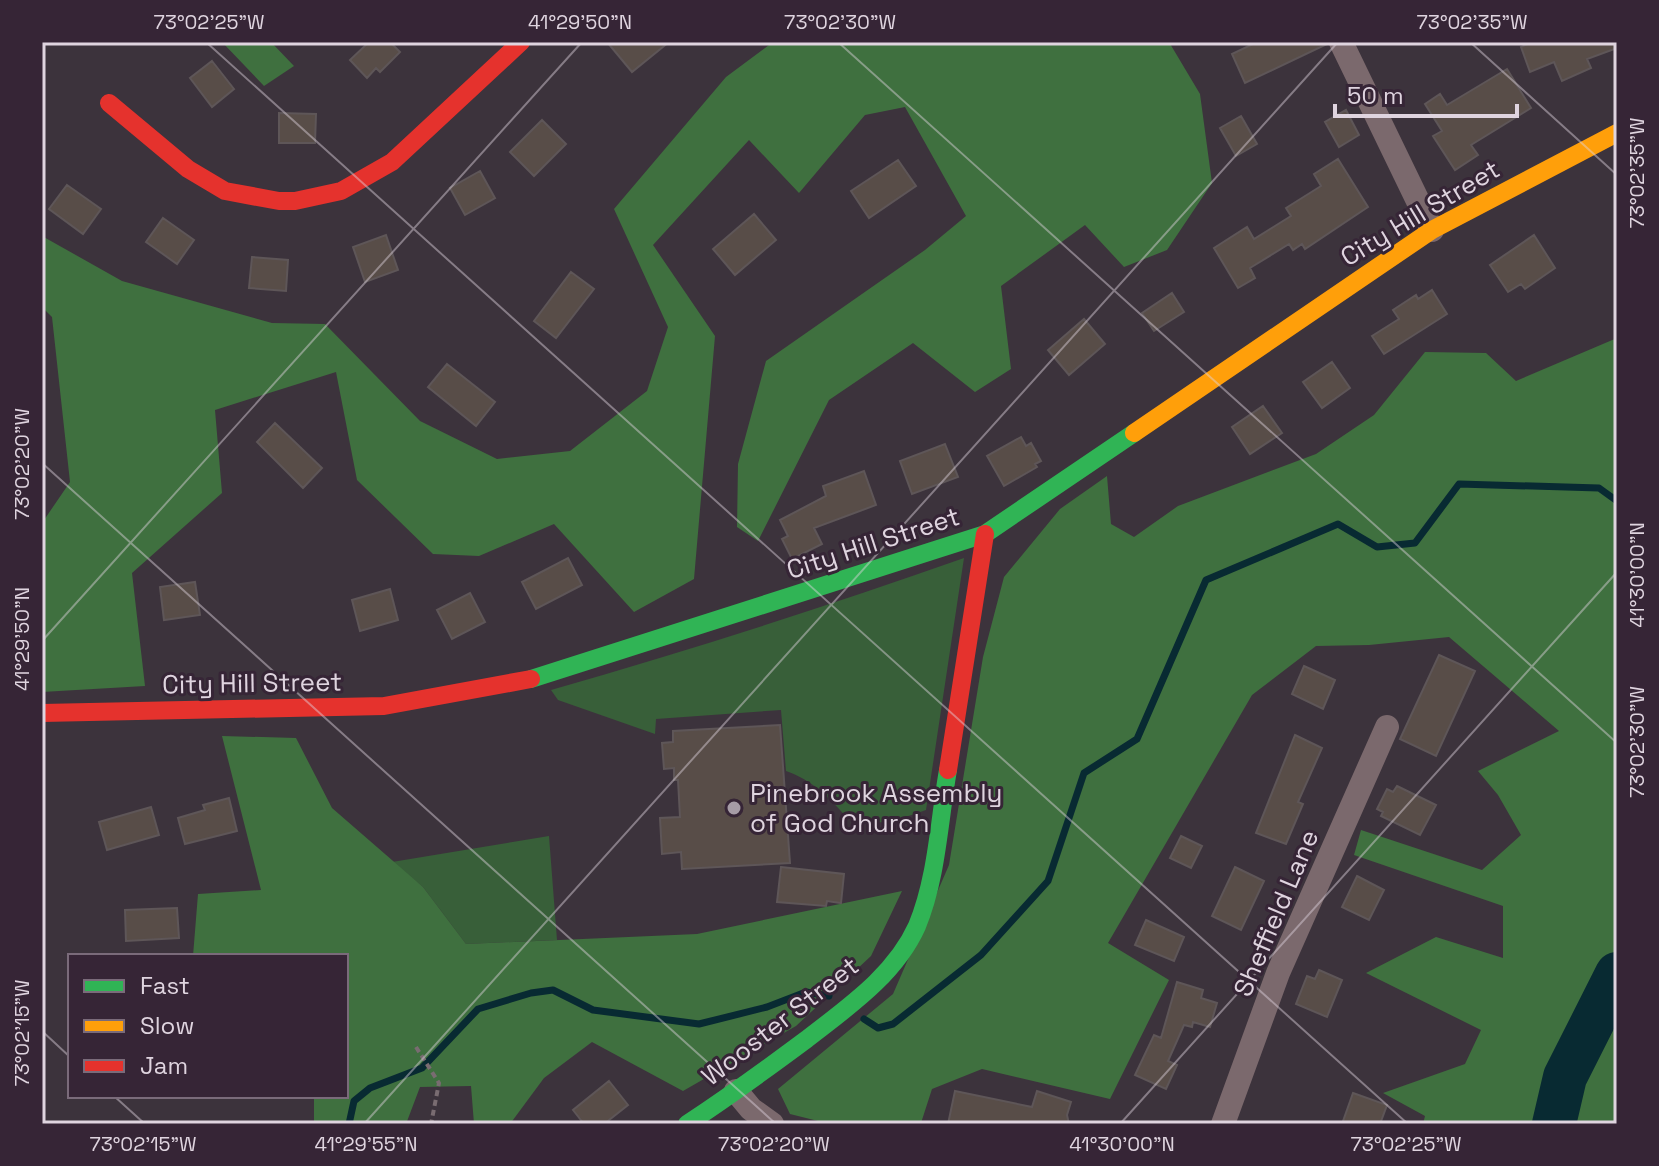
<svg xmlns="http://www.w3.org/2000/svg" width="1659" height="1166" viewBox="0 0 1659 1166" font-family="'Space Grotesk',sans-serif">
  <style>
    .green { fill: #385f39 }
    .forest { fill: #3f703f }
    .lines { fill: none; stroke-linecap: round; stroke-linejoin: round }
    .stream { stroke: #082a32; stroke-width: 7 }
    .river { stroke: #082a32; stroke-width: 44 }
    .building { fill: #584d48; stroke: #5e5658; stroke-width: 2 }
    .path { stroke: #796c71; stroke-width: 4; stroke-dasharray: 6 4; stroke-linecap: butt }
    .street { stroke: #7b696d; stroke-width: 24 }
    .fast { stroke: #30b455; stroke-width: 18 }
    .slow { stroke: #ff9f0a; stroke-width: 18 }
    .jam { stroke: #e5322d; stroke-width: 18 }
    .ticks { fill: none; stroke: #dfd4df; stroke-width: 2; stroke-opacity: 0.45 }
    .poi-dot { fill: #a69ca6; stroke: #362536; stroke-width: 3 }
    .labels { text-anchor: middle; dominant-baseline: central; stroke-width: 6; stroke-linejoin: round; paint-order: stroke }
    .street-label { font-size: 26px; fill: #dfd4df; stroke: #362536 }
    .poi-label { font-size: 26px; fill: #dfd4df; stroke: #362536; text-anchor: start }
    .neatline { fill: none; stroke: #dfd4df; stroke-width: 3 }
    .ticks-label { font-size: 20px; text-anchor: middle; fill: #dfd4df }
  </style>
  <rect width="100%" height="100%" fill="#3c333c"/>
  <path class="green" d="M964,558L926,810L888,823L848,819C830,798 812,780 786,771L781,710L656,719L655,734L558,700L551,690C691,650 828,606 964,558Z
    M549,836L557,940L466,944L423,887L392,862Z"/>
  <path class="forest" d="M222,42H271L294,66L264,86Z
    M773,42H1169L1200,94L1212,183L1167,250L1124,267L1085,225L1001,286L1011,369L975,392L913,343L829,400L758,541L737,527L738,464L766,361L925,250L966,216L905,107L865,115L799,193L749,140L653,245L715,336L694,579L634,612L554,524L479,556L433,554L357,480L336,372L215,410L222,493L132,573L145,686L42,692V523L70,482L52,317L42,307V236L122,281L272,323L325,324L420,421L497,459L570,451L647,391L668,327L614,209L726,77Z
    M1617,338V1124H1423L1425,1116L1383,1093L1465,1064L1481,1030L1366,973L1436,937L1503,958V906L1354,855L1361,830L1482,870L1521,835L1498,795L1478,771L1559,731L1449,637L1369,645L1316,646L1252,695L1108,943L1169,980L1110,1099L982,1069L932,1089L921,1123L923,1124H830L790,1114L778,1089L893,994L949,865L983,657L1004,577L1060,509L1107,476L1111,524L1134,537L1178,506L1316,454L1374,415L1425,352L1486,353L1516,381Z
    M222,736L296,738L332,808L423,887L466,944L697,934L902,891L871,956L796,1026L683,1091L592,1042L544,1078L510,1124H474L471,1086L420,1087L406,1124H314V1096H346V956H193L198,894L261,890Z"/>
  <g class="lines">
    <path class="stream" d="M864,1019L878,1028L893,1024L981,955L1048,881L1084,773L1137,739L1206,580L1338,524L1377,547L1415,543L1459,484L1599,488L1617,501
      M349,1124L354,1101L370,1088L422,1068L478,1009L531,993L553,990L593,1010L699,1024L767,1007L806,992L829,996"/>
    <path class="river" d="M1554,1124L1565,1077L1617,974"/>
  </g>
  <path class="building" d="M369,42H390L400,52L380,72L376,68L367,78L350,60Z
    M607,42H669L632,72Z
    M1257,42H1326L1327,44L1245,83L1232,54Z
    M1532,42H1617V48L1587,59L1591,68L1562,81L1554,62L1530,72L1521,47Z
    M212,61L234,89L212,107L190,78Z
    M1507,69L1531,108L1471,145L1478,155L1455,170L1433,136L1442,131L1425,104L1440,94L1447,105Z
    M1346,110L1359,135L1339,147L1325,122Z
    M279,113L316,114L315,143H279Z
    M1241,116L1257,144L1236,156L1220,128Z
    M542,120L566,144L534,176L510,152Z
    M1338,159L1368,207L1305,249L1302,244L1293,250L1289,244L1250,268L1255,278L1238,288L1214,248L1247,227L1254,239L1291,216L1286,208L1321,186L1314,174Z
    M898,160L916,186L869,218L851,191Z
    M480,171L495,198L465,215L450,188Z
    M67,185L101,209L83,234L49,209Z
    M754,214L776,240L735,275L713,249Z
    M163,218L194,240L177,264L146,242Z
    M386,235L398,270L365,282L353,247Z
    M1534,235L1555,268L1525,289L1521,284L1508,292L1490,265Z
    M252,257L288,260L286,291L249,288Z
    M571,272L594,289L556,338L534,321Z
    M1432,290L1447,314L1384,354L1372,336L1399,319L1393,310L1416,295L1418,299Z
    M1172,293L1184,312L1154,331L1142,313Z
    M1084,319L1105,344L1069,375L1048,350Z
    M1332,362L1350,388L1322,408L1303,382Z
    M447,364L495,402L476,426L428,387Z
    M1263,406L1282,433L1250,454L1232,427Z
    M275,423L322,468L303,488L257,442Z
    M1021,437L1026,446L1031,443L1041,461L1035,464L1037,467L1004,486L987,456Z
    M945,444L958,477L912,494L900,461Z
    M864,471L876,505L814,528L822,544L792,559L782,539L788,536L780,520L826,496L823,486Z
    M568,558L582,585L536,609L522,582Z
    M195,582L200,615L164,620L160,587Z
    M390,589L398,620L360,631L352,600Z
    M470,593L485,622L452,639L437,610Z
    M1439,655L1475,671L1436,756L1400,739Z
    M1304,666L1335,680L1323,709L1292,694Z
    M780,725L790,863L682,869L681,852L662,854L660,818L680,817L678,780H674V768L664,769L662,743L673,742V731Z
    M1295,735L1322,748L1298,802L1303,804L1286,844L1256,833Z
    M1397,786L1436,805L1420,835L1381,816L1383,812L1377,809L1387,789L1393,792Z
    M229,798L237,831L185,844L178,818L205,810L203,805Z
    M151,807L159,835L107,850L99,822Z
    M1181,836L1202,846L1191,868L1170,858Z
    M781,867L844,874L841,903L827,901L826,906L777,902Z
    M1235,867L1264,881L1241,930L1212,916Z
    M1357,876L1384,890L1369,920L1342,907Z
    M177,908L179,938L126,941L125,910Z
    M1146,920L1184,937L1174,961L1135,945Z
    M1319,970L1342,980L1327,1017L1296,1004L1307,976L1315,979Z
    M1177,982L1203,990L1201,998L1217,1003L1210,1027L1193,1022L1192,1027L1184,1025L1168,1061L1177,1065L1166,1089L1135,1075L1154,1035L1161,1038Z
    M609,1081L628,1105L604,1124H584L573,1110Z
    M955,1091L1032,1107L1037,1091L1071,1102L1067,1115L1069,1124H948Z
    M1353,1093L1387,1105L1380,1124H1342Z"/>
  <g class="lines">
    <path class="path" d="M416,1047L439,1083L431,1124"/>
    <path class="street" d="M1341,42L1432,230
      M736,1091L751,1109L772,1124
      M1223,1124L1278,973L1387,727"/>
    <path class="fast" d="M531,679L985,534L1134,433
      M687,1124C728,1097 768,1068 807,1039C848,1007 895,975 917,926C937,878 939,821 948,770"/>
    <path class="slow" d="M1134,433L1432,230L1617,133"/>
    <path class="jam" d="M109,103L188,169L225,191L279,201H295L341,191L392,162L521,42
      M42,713L384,706L531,679
      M948,770L985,534"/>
  </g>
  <path class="ticks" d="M206,42L1408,1124M838,42L1617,743M1470,42L1617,175M42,463L776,1124M42,641L582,42M42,1031L70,1057M114,1096L145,1124M364,1124L1338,42M1120,1124L1617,572"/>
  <circle class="poi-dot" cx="734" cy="808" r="8"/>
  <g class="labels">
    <g class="street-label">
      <text transform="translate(1420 213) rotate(-31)">City Hill Street</text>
      <text transform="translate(873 543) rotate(-18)">City Hill Street</text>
      <text transform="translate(252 683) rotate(-1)">City Hill Street</text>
      <text transform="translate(1276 913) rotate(-67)">Sheffield Lane</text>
      <text transform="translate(780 1021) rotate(-38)">Wooster Street</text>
    </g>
    <g class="poi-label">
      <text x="750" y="793">Pinebrook Assembly<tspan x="750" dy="30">of God Church</tspan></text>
    </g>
  </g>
  <rect width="1659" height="1166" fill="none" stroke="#362536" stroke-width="88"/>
  <rect x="68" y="954" width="280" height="144" fill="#362536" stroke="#7a6b7a" stroke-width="2"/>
  <rect x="84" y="980" width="40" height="12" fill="#30b455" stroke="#7a6b7a" stroke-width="2"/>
  <text x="140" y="994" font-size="24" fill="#dfd4df">Fast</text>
  <rect x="84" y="1020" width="40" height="12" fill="#ff9f0a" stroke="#7a6b7a" stroke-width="2"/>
  <text x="140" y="1034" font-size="24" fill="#dfd4df">Slow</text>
  <rect x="84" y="1060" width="40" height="12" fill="#e5322d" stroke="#7a6b7a" stroke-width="2"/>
  <text x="140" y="1074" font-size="24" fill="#dfd4df">Jam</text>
  <path d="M1335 104v12h182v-12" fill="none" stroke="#dfd4df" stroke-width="4"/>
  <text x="1347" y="104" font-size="24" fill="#dfd4df" stroke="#362536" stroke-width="6" paint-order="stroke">50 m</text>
  <rect x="44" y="44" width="1571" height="1078" class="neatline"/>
  <g class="ticks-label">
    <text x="209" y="29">73°02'25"W</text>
    <text x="580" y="29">41°29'50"N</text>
    <text x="840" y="29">73°02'30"W</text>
    <text x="1472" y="29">73°02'35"W</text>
    <text transform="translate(1637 173) rotate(-90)" y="7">73°02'35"W</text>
    <text transform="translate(22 464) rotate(-90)" y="7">73°02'20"W</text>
    <text transform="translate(1637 575) rotate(-90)" y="7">41°30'00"N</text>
    <text transform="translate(22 639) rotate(-90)" y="7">41°29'50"N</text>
    <text transform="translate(1637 742) rotate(-90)" y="7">73°02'30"W</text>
    <text transform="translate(22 1033) rotate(-90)" y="7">73°02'15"W</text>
    <text x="143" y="1151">73°02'15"W</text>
    <text x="366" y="1151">41°29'55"N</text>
    <text x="774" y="1151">73°02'20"W</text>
    <text x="1122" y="1151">41°30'00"N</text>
    <text x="1406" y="1151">73°02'25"W</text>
  </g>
</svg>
